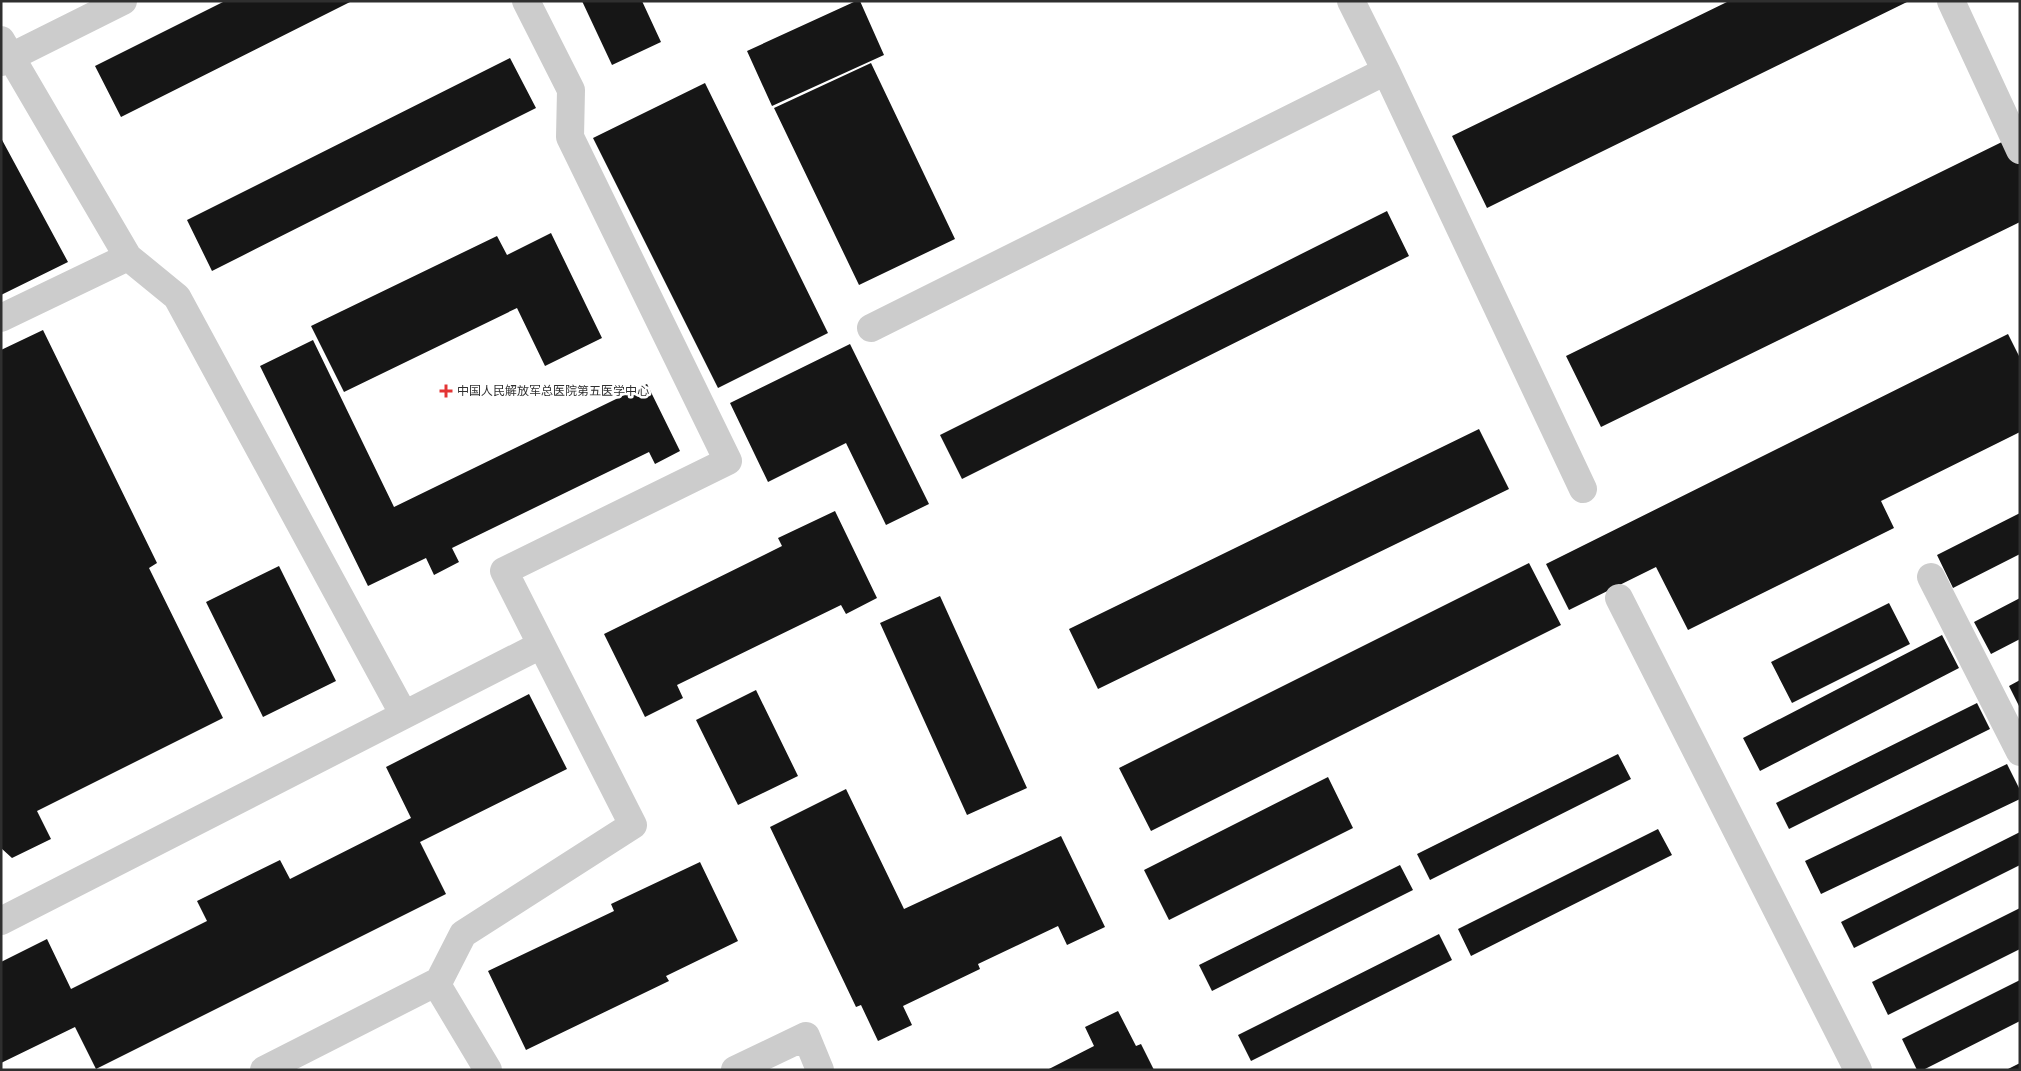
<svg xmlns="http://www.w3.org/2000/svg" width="2021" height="1071" viewBox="0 0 2021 1071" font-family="Roboto,'Noto Sans SC',sans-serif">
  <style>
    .building { fill: #161616 }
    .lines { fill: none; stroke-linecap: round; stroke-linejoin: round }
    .minor { stroke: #ccc; stroke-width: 28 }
    .poi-dot { fill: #e33434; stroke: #fff; stroke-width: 2 }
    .labels { text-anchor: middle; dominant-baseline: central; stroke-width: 5; stroke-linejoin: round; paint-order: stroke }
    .poi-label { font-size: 12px; fill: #2f2f2f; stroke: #fff; text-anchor: start }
  </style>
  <rect width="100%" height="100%" fill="#fff"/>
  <path class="building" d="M225,1H352L121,117L95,66Z
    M582,1H642L661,42L612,65Z
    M856,1H860L884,55L772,106L747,51Z
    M1729,1H1909L1487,208L1452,136Z
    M510,58L536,108L212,271L187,220Z
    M871,63L955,239L859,285L774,108Z
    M705,83L828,333L718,388L593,138Z
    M1,138L68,262L1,295Z
    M2008,139L2020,164V222L1601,427L1566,356Z
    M1387,211L1409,256L962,479L940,435Z
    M551,233L602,338L545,366L517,308L344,392L311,326L497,236L507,255Z
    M43,330L157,563L149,568L223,718L37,811L51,839L12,858L1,848V350Z
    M2008,334L2020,358V432L1881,501L1894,528L1688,630L1656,567L1569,610L1546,564Z
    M313,340L394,507L647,384L680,451L655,464L649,452L452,548L459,562L434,575L426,558L368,586L260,366Z
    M850,344L929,504L886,525L846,443L768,482L730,403Z
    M1479,429L1509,489L1098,689L1069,629Z
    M835,511L877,598L846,614L841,605L677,685L683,698L645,717L604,634L782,546L778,538Z
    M2020,513V554L1953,588L1937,555Z
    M1529,563L1561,625L1151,831L1119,768Z
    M279,566L336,681L263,717L206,602Z
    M940,596L1027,788L967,815L880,623Z
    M2020,598V639L1991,654L1974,622Z
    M1889,603L1910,644L1792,703L1771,662Z
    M1942,635L1959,668L1760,771L1743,738Z
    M2020,680V708L2009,686Z
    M756,690L798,776L738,805L696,720Z
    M529,694L567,769L420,842L446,894L96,1069L75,1027L1,1063V962L47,939L71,989L207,921L197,901L280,860L290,879L411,818L386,767Z
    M1977,703L1990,729L1789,829L1776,803Z
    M1618,754L1631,779L1430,880L1417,854Z
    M2007,764L2020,790V799L1821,894L1805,861Z
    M1328,777L1353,828L1169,920L1144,870Z
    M846,789L904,909L1061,836L1105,927L1067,945L1058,926L978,964L980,969L903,1006L912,1025L878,1041L861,1005L856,1007L770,827Z
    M1658,829L1672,855L1471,956L1458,929Z
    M2020,832V865L1854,948L1841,922Z
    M700,862L738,941L666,976L669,981L526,1050L488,971L614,911L611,904Z
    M1400,865L1413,890L1212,991L1199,965Z
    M2020,908V949L1888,1015L1872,982Z
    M1439,934L1452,960L1251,1061L1238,1035Z
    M2020,980V1021L1923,1070H1917L1902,1039Z
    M1118,1011L1136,1046L1141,1044L1154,1070H1047L1094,1046L1085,1027Z
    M2020,1063V1070H2006Z"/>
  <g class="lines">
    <path class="minor" d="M1351,1L1386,71L1583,489
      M1951,1L2020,150
      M1,40L128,257L1,318
      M1,62L123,1
      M128,257L177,297L404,715
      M871,328L1386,71
      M1931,577L2020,752
      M1619,598L1858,1070
      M1,921L541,645
      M436,983L488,1070
      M264,1070L439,981L463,934L633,825L504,571L728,461L570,137L571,90L526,1
      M735,1070L806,1036L820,1070"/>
  </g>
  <path class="poi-dot" d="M443.5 383.5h5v5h5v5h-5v5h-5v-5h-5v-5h5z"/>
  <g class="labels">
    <g class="poi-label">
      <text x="457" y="391">中国人民解放军总医院第五医学中心</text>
    </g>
  </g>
  <rect width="2021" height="1071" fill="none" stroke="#2f2f2f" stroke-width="5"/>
</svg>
